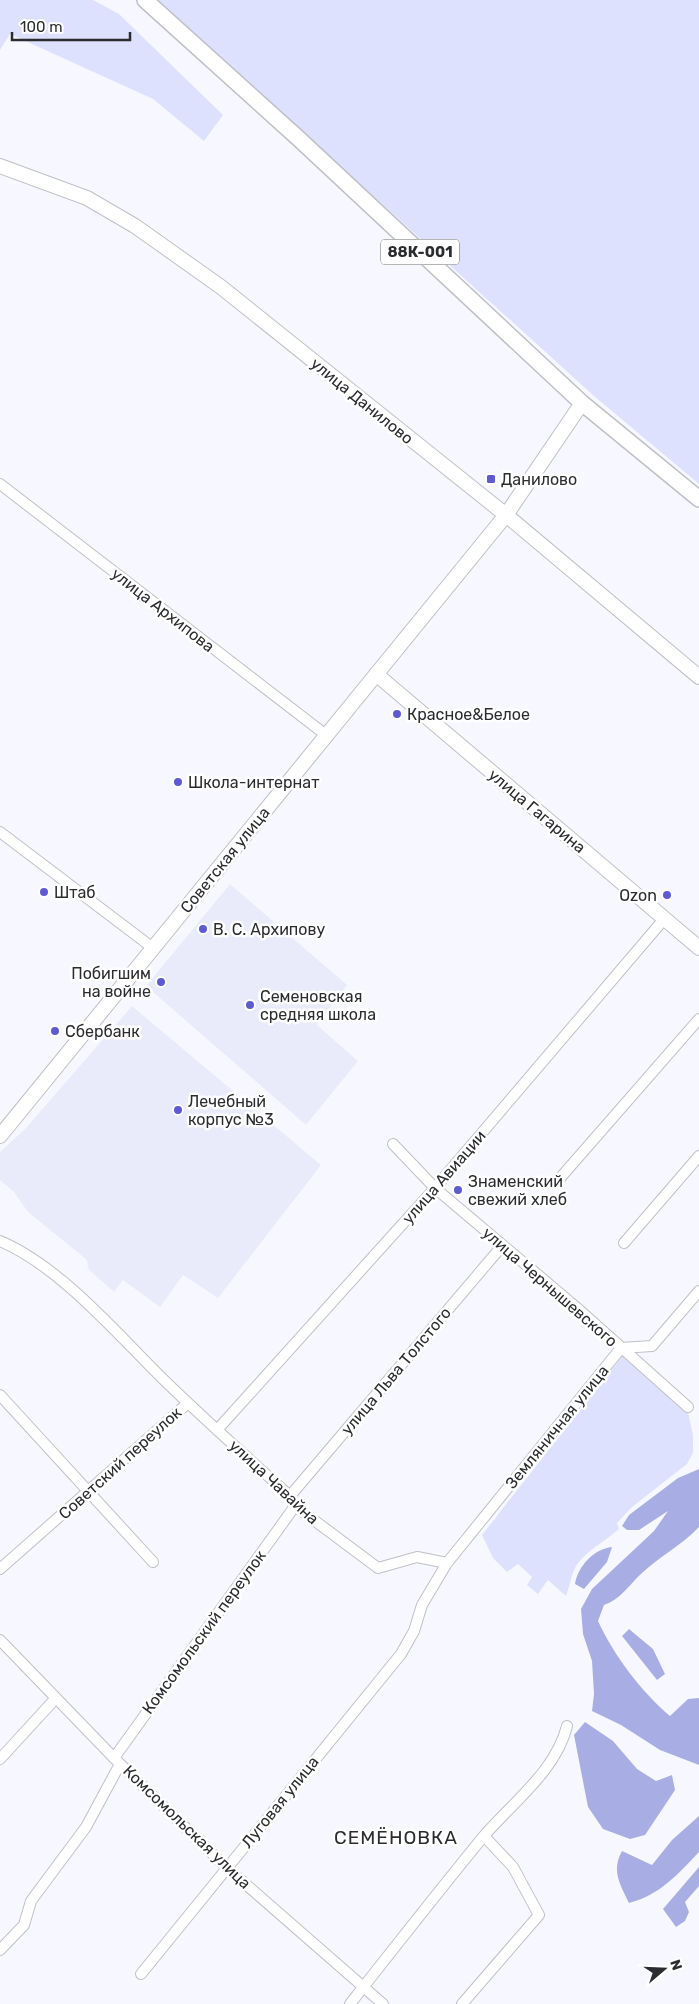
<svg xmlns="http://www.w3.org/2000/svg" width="699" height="2004" viewBox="0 0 699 2004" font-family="Rubik,sans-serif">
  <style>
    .built { fill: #e9ebfb }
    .green { fill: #dde1fe }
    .forest { fill: #a8aee4 }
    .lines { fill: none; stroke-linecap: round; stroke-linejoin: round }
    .street-casing { stroke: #bfc0c8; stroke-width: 12 }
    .secondary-casing { stroke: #bfc0c8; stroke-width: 16 }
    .primary-casing { stroke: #bfc0c8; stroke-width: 18 }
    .street { stroke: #fff; stroke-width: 10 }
    .secondary { stroke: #fff; stroke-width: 14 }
    .primary { stroke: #fff; stroke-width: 15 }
    .poi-dot { fill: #5d5ad2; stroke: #fff; stroke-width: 2 }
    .labels { text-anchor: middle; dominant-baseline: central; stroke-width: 5; stroke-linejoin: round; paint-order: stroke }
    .shield { fill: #fff; stroke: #6b6b6d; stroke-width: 1 }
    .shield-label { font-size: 15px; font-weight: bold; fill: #2b2c2f }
    .street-label { font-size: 16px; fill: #2b2c2f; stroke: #fff }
    .poi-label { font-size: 16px; fill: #2b2c2f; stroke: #fff; text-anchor: start }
    .quarter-label { font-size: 19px; letter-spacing: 1px; fill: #2b2c2f; stroke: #fff }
  </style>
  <rect width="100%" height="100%" fill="#f7f8ff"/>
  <path class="built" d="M230,884L347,985L317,1025L358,1061L306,1125L146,986Z
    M132,1006L321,1165L218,1298L183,1275L160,1307L123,1280L114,1292L89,1270L87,1260L28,1212L14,1192L0,1180V1152L25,1129Z"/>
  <path class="green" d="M0,0H93L119,14L223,115L204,141L153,99L10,34L0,50Z
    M157,0H699V484L594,396Z
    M624,1354L688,1412L693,1435V1453L687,1464L632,1507L617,1523L619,1529C606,1541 578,1555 573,1573C570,1581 569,1588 566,1596L548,1580L538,1594L527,1585L532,1577L518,1564L507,1572L493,1558L482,1535Z"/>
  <path class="forest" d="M699,1469V1527C682,1545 660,1556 642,1573C629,1585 621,1599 604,1605L598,1621C614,1656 641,1691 670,1716L688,1699L699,1698V1765L660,1750L621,1725L592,1711L594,1694L592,1661L583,1634L581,1609L592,1589L654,1531L668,1511L639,1530H627L622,1526L629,1515L678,1478Z
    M612,1547L607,1562L584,1589L575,1584C578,1566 594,1549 612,1547Z
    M629,1629L653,1649L665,1674L657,1680L622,1636Z
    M585,1722L613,1741L637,1769L656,1781L672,1775L675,1790L645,1835L630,1839L603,1829L588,1807L574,1735Z
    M699,1816V1852C678,1874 660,1895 629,1903C620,1884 611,1871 622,1851L652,1865L672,1840Z
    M699,1867V1886L685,1902L689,1912L685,1921L676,1927L663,1909Z"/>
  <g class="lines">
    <defs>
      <path id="street" d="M0,484L326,735
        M0,832L153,948
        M393,1144L435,1188L576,1307L688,1407
        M561,1177L699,1019
        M0,1241C60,1266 118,1335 164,1380C205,1420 248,1458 290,1496L295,1506L378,1568L417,1557L447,1563
        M624,1243L699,1156
        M0,1395L153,1562
        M217,1430L435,1188L665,918
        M290,1496L502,1246
        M0,1569L188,1403
        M0,1640L114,1758L226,1867L383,2004
        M114,1758L295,1506
        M0,1759L56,1698
        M0,1950L24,1925L31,1901L86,1827L120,1764
        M141,1974L401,1654L414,1631L422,1605L447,1563L621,1348L652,1346L699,1291
        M350,2004C394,1948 438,1892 483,1837C512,1803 556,1771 567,1726
        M462,2004L539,1915L513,1867L484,1836"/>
      <path id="secondary" d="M0,166L87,198L135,226L221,287L506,515L699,677
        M376,674L699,948
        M0,1136L506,515L582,403"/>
      <path id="primary" d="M145,0L298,138L582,403L699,499"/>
    </defs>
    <use href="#street" class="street-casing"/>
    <use href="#secondary" class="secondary-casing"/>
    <use href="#primary" class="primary-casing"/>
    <use href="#street" class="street"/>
    <use href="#secondary" class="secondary"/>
    <use href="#primary" class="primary"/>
  </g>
  <g class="poi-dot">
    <rect x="486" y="474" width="10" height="10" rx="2.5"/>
    <circle cx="397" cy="714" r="5"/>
    <circle cx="178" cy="782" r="5"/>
    <circle cx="44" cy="892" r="5"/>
    <circle cx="667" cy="895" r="5"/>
    <circle cx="203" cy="929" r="5"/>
    <circle cx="161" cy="982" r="5"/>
    <circle cx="250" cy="1005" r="5"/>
    <circle cx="55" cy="1031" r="5"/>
    <circle cx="178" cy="1110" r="5"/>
    <circle cx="458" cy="1190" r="5"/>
  </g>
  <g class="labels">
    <rect class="shield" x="381" y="239.5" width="78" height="25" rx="4"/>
    <g class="shield-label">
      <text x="420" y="252">88К-001</text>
    </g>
    <g class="street-label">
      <text transform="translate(362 401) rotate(39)">улица Данилово</text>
      <text transform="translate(163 610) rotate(38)">улица Архипова</text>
      <text transform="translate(537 811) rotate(40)">улица Гагарина</text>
      <text transform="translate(225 860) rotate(-51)">Советская улица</text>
      <text transform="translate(444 1177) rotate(-49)">улица Авиации</text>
      <text transform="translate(550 1287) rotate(41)">улица Чернышевского</text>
      <text transform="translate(396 1371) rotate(-50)">улица Льва Толстого</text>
      <text transform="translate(557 1427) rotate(-51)">Земляничная улица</text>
      <text transform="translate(120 1463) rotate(-42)">Советский переулок</text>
      <text transform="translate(274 1482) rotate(43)">улица Чавайна</text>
      <text transform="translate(204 1632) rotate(-54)">Комсомольский переулок</text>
      <text transform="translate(280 1802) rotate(-51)">Луговая улица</text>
      <text transform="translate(187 1827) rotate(44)">Комсомольская улица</text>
    </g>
    <g class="poi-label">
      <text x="501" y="479">Данилово</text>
      <text x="407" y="714">Красное&amp;Белое</text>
      <text x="188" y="782">Школа-интернат</text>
      <text x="54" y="892">Штаб</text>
      <text x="657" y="895" text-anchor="end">Ozon</text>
      <text x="213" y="929">В. С. Архипову</text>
      <text x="151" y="973" text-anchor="end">Побигшим<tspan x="151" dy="18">на войне</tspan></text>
      <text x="260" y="996">Семеновская<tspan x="260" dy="18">средняя школа</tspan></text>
      <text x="65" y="1031">Сбербанк</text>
      <text x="188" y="1101">Лечебный<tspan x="188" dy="18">корпус №3</tspan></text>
      <text x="468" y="1181">Знаменский<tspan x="468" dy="18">свежий хлеб</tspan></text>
    </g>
    <g class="quarter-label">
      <text x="396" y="1837">СЕМЁНОВКА</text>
    </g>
  </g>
  <g transform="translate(664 1969) rotate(71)" stroke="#ffffff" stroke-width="4" paint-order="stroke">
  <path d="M0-4L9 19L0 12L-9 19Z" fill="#2b2c2f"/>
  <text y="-8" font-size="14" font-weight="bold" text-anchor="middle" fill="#2b2c2f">N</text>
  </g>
  <path d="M12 32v8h118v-8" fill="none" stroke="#2b2c2f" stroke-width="2.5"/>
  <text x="20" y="32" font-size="15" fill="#2b2c2f" stroke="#ffffff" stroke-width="4" paint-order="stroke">100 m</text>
</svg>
